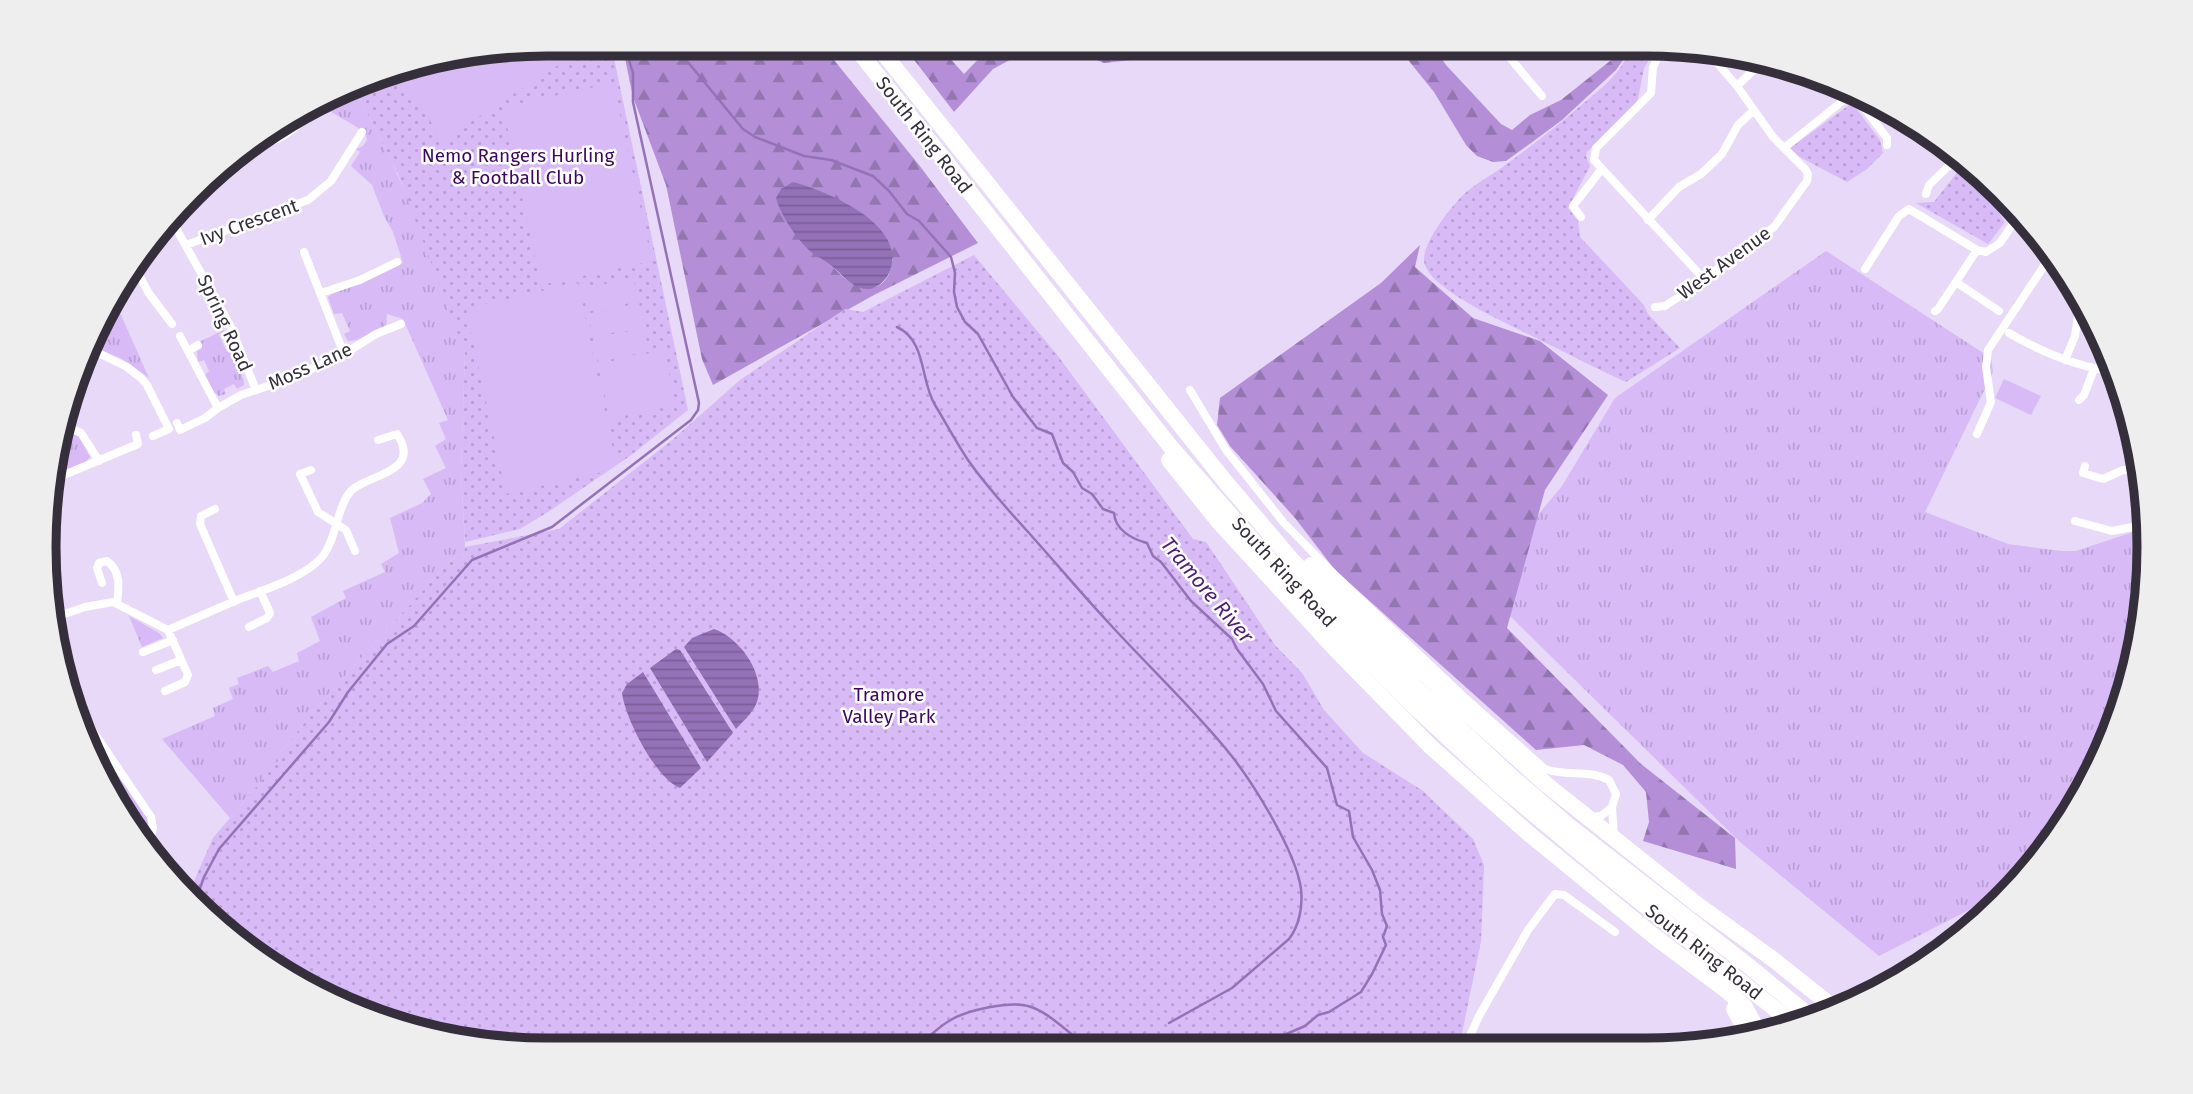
<svg xmlns="http://www.w3.org/2000/svg" width="2193" height="1094" viewBox="0 0 2193 1094" font-family="'Fira Sans',sans-serif">
  <style>
    .grass { fill: url(#grass-tufts) }
    .forest { fill: url(#forest-firs); fill-rule: evenodd }
    .park { fill: url(#park-dots) }
    .pitch { fill: #d7baf6 }
    .water { fill: url(#water-rules) }
    .lines { fill: none; stroke-linecap: round; stroke-linejoin: round }
    .stream { stroke: #9572b8; stroke-width: 2.5 }
    .street { stroke: #fff; stroke-width: 8 }
    .highway { stroke: #fff; stroke-width: 16 }
    .labels { text-anchor: middle; dominant-baseline: central; stroke-width: 5; stroke-linejoin: round; paint-order: stroke }
    .street-label { font-size: 19px; fill: #352f3b; stroke: #fff }
    .park-label { font-size: 19px; fill: #3d075f; stroke: #fff }
    .water-label { font-size: 21px; font-style: italic; fill: #4e1e73; stroke: #fff }
    .rim { fill: none; stroke: #352f3b; stroke-width: 9 }
  </style>
  <defs>
    <pattern id="grass-tufts" width="24" height="20" patternUnits="userSpaceOnUse" patternTransform="scale(1.75)"><rect width="24" height="20" fill="#d7baf6"/><path d="M3 7l-1-3M5 7V3M7 7l1-3M15 17l-1-3M17 17v-4M19 17l1-3" fill="none" stroke="#b9a0d4"/></pattern>
    <pattern id="forest-firs" width="22" height="20" patternUnits="userSpaceOnUse" patternTransform="scale(1.75)"><rect width="22" height="20" fill="#b48fd8"/><path d="M5 1l3.5 6h-7zM16 11l3.5 6h-7z" fill="#9375b0"/></pattern>
    <pattern id="park-dots" width="8" height="8" patternUnits="userSpaceOnUse" patternTransform="scale(1.75)"><rect width="8" height="8" fill="#d7baf6"/><path d="M2 2h.1M6 6h.1" fill="none" stroke="#b9a0d4" stroke-width="1.8" stroke-linecap="round"/></pattern>
    <pattern id="water-rules" width="6" height="5" patternUnits="userSpaceOnUse" patternTransform="scale(1.75)"><rect width="6" height="5" fill="#9572b8"/><path d="M0 2.5h6" fill="none" stroke="#7a5e97"/></pattern>
  </defs>
  <rect width="100%" height="100%" fill="#e7d9f7"/>
  <path class="grass" d="M354,87L392,162L441,276L465,353L461,471L465,547L463,558L452,559L324,699L281,752V758L230,818L162,739L215,716L213,708L233,699L229,688L239,684L237,678L268,666L273,672L299,661L297,653L320,641L311,617L346,598L343,591L385,572L381,564L399,553L390,518L422,503L431,494L423,479L446,468L435,446L446,439L439,423L448,420L403,319L387,314L386,325L357,340L348,341L344,334L350,331L342,313L334,314L328,297C333,291 390,269 403,263L393,232L384,216L372,185L351,166L360,152L356,149L363,146L367,140L365,132L323,107L324,103Z
    M1826,251L1991,358L1993,372L1925,512L2008,544L2061,551H2076L2136,531L2143,535L2147,545L2148,580L2132,677L2098,769L2025,879L2016,886L1879,956L1740,842L1510,616L1523,533L1562,486L1615,398Z
    M113,297L149,378L124,360L88,344Z
    M224,330L225,331L219,335L227,352L233,349L244,382V385L237,389L234,384L224,389L226,394L219,396L212,391L205,375L209,371L204,360L198,362L197,351L202,349L199,342Z
    M60,428L78,435L90,457L86,462L53,475L54,448Z
    M129,616L159,633L163,638L142,647Z
    M87,734L92,737L148,819L150,832L147,841L95,769L85,736Z"/>
  <path class="forest" d="M622,44H821L919,165L978,243L874,295L713,385L702,359L666,185L633,97ZM893,259C891,264 890,271 888,276C873,301 844,282 832,265Z
    M902,44H937L964,74L993,44H1039L993,69L954,112Z
    M1058,44H1198L1177,55L1104,63Z
    M1396,45H1432L1446,65L1501,124L1512,130L1530,115L1561,100L1615,57L1622,47L1627,49L1623,60L1616,70L1562,120L1531,143L1506,161L1493,162L1477,156L1466,145L1434,92Z
    M1420,245L1415,267L1473,318L1540,341L1608,395L1545,490L1507,628L1641,764L1735,838L1736,869L1643,841L1649,822L1646,792L1623,765L1584,745L1536,750L1335,570L1295,518L1230,446L1217,425L1220,398L1381,283Z"/>
  <path class="park" d="M547,44H611L688,410L630,456L548,512L520,529L465,542L461,471L465,353L398,174L354,87L385,71Z
    M1625,45H1659L1644,68L1638,99L1635,105L1587,152L1586,156L1590,166L1568,208L1578,221L1580,237L1644,305L1648,314L1680,348L1626,382C1597,369 1569,354 1540,340C1516,327 1427,290 1424,261C1423,242 1449,210 1461,197C1474,184 1489,177 1504,166C1530,147 1555,128 1579,107C1598,91 1624,73 1630,47Z
    M1852,103L1880,140L1883,153L1867,169L1847,182L1800,157L1790,148Z
    M1966,161L2005,222L1988,244L1916,203L1934,202Z
    M974,255L1058,356L1193,539L1206,542L1275,645L1302,673L1324,710L1363,753L1423,791L1473,839L1484,865L1481,941L1461,1038L1457,1047L514,1049L417,1033L325,999L191,903L187,897L213,838L281,758V752L324,699L452,559L463,557L465,547L559,529L672,440L740,380L845,309L863,312Z"/>
  <path class="pitch" d="M547,44H591L443,140L395,69Z
    M613,83L652,261L541,285L503,107Z
    M633,278L639,301L587,312L582,289Z
    M578,283L616,464L603,472L506,494L466,308Z
    M639,303L644,326L593,337L588,314Z
    M644,328L649,351L598,362L593,339Z
    M664,350L676,405L610,419L598,364Z
    M2004,379L2041,396L2031,415L1995,398Z"/>
  <path class="water" d="M793,182C828,191 913,227 888,275C885,281 875,290 867,289C850,288 841,272 828,263C823,259 815,256 810,251C796,238 781,216 776,198L781,189Z
    M714,629C738,637 764,671 758,698C756,710 744,720 736,729L684,647L692,638Z
    M676,649L680,650L733,733L707,762L650,668Z
    M643,672L701,768L680,788C656,779 625,718 622,693L627,684Z"/>
  <g class="lines">
    <path class="stream" d="M673,44L743,129L755,137L804,156L831,160L873,176L889,191L907,214L919,221L951,257L955,273L954,292L957,307L965,322L978,334L1013,397L1037,428L1052,434L1063,463L1073,472L1082,488L1092,494L1103,509L1114,513C1115,530 1132,539 1147,543L1153,556L1161,562L1191,601L1232,639L1237,649L1263,684L1276,711L1327,768L1337,805L1349,811L1353,837L1372,870L1380,890L1382,914L1387,926L1383,937L1386,945L1372,974L1361,992L1329,1012L1318,1015L1305,1026L1277,1038L1272,1047
      M897,327C927,341 920,381 935,405C946,423 956,442 968,460C986,486 1008,510 1029,533C1055,562 1080,592 1107,621C1146,664 1189,704 1226,749C1251,779 1296,851 1301,889C1303,907 1299,926 1289,939L1232,988L1169,1023
      M194,905L204,877L219,849L329,722L348,692L387,644L414,626L472,560L552,527L691,420L698,410L699,403L633,102V73L624,44
      M1244,1047C1254,1036 1268,1035 1282,1035
      M915,1048C926,1040 937,1028 949,1021C966,1010 1009,1001 1028,1006C1050,1012 1068,1034 1087,1045"/>
    <path class="street" d="M1499,45L1542,96
      M1664,45L1653,67L1651,93L1596,148L1594,160L1703,278
      M1737,86L1765,59
      M1853,93L1887,138V145
      M1784,148L1855,91
      M234,155C258,146 295,138 307,112
      M1992,185L2009,216L2015,221
      M1926,194L1929,185L1960,155
      M1581,217L1573,206L1601,170
      M1648,220L1679,187L1701,174L1722,154L1738,125L1753,111
      M172,221L230,325L256,390
      M186,245L308,200L331,181L362,132
      M304,252L344,354
      M133,263L148,292L172,324
      M1865,269L1899,216L1909,209L1977,250L1986,252L2000,243L2021,212
      M1956,282L1999,311
      M321,293L360,280L397,262
      M1655,307L1665,306L1682,295L1774,227L1807,181L1808,174L1805,169L1773,137L1737,86L1705,49
      M1935,311L1938,309L1977,250
      M2079,313L2090,314
      M2009,333C2043,353 2077,367 2117,372
      M180,336L218,408
      M86,347L127,367L141,378L147,385L169,429L153,436
      M188,351L198,345
      M2065,360L2075,336L2081,295
      M1190,390L1226,450L1284,523L1337,577L1464,697L1545,769C1566,777 1589,769 1609,780L1616,794L1612,807L1614,836
      M2079,400L2084,395L2094,369
      M177,423L180,430L205,418L218,408L241,395L289,379L344,354L376,334L401,324
      M61,424L81,433L99,461
      M1977,434L1991,402L1986,367L1988,350L2052,254
      M2085,466L2083,473L2103,479L2123,470L2142,468
      M311,470L300,474L318,512L346,530L355,551
      M52,480L138,444L136,435
      M215,509L201,516L200,524L234,602
      M2075,521L2112,531L2143,525
      M2146,523L2143,525L2147,537
      M102,583L97,568L99,563L107,561C121,571 119,587 117,603
      M50,619L85,607L113,602L168,630C191,620 214,610 237,600C263,590 304,578 322,557C337,539 337,503 353,489C372,474 422,471 397,434L378,440
      M249,627L267,618L270,613L260,591
      M143,652L173,640
      M156,670L181,660
      M165,691L185,682L188,675L168,630
      M76,706L151,817L153,828L149,844
      M1589,817L1601,816L1612,807
      M1465,1047L1479,1016L1528,930L1555,894L1564,895L1615,932"/>
    <path class="highway" d="M853,44L1170,446L1278,569L1418,710L1499,785L1618,884L1794,1024
      M876,44L1224,480L1291,559L1416,688L1512,777L1569,826L1750,967L1813,1019
      M1169,460L1218,521L1337,651L1430,746L1528,833L1655,937L1726,990L1745,1007L1759,1033
      M1311,565L1451,699L1547,785L1698,905L1774,960L1838,1011
      M1734,1009L1744,1027L1745,1037"/>
  </g>
  <g class="labels">
    <g class="street-label">
      <text transform="translate(924 135) rotate(52)">South Ring Road</text>
      <text transform="translate(249 222) rotate(-20)">Ivy Crescent</text>
      <text transform="translate(1724 263) rotate(-36)">West Avenue</text>
      <text transform="translate(225 323) rotate(65)">Spring Road</text>
      <text transform="translate(310 366) rotate(-24)">Moss Lane</text>
      <text transform="translate(1284 572) rotate(47)">South Ring Road</text>
      <text transform="translate(1704 952) rotate(38)">South Ring Road</text>
    </g>
    <g class="park-label">
      <text x="518" y="155">Nemo Rangers Hurling<tspan x="518" dy="22">&amp; Football Club</tspan></text>
      <text x="889" y="694">Tramore<tspan x="889" dy="22">Valley Park</tspan></text>
    </g>
    <g class="water-label">
      <text transform="translate(1207 590) rotate(50)">Tramore River</text>
    </g>
  </g>
  <path d="M0 0H2193V1094H0ZM547 56H1646A491 491 0 0 1 2137 547V547A491 491 0 0 1 1646 1038H547A491 491 0 0 1 56 547V547A491 491 0 0 1 547 56Z" fill="#efeeef" fill-rule="evenodd"/>
  <path class="rim" d="M547 56H1646A491 491 0 0 1 2137 547V547A491 491 0 0 1 1646 1038H547A491 491 0 0 1 56 547V547A491 491 0 0 1 547 56Z"/>
</svg>
